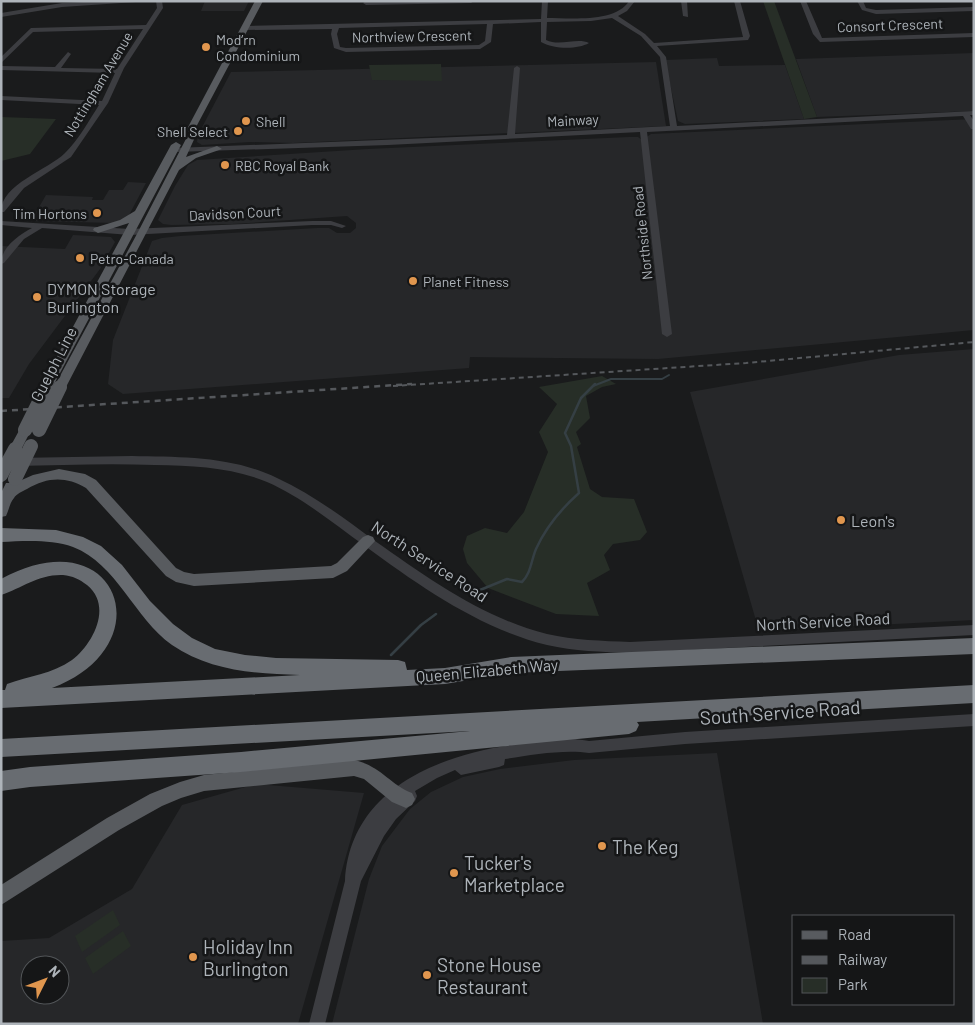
<svg xmlns="http://www.w3.org/2000/svg" width="975" height="1025" viewBox="0 0 975 1025" font-family="Barlow,sans-serif">
  <style>
    .built { fill: #262729; fill-rule: evenodd }
    .green { fill: #272e27 }
    .lines { fill: none; stroke-linecap: round; stroke-linejoin: round }
    .stream-far1 { stroke: #353f44; stroke-width: 2 }
    .stream { stroke: #353f44; stroke-width: 2.5 }
    .minor { fill: #3c3d41; fill-rule: evenodd }
    .major { fill: #585b5f; fill-rule: evenodd }
    .highway { fill: #686c71; fill-rule: evenodd }
    .rail-far1 { stroke: #55585c; stroke-width: 2; stroke-dasharray: 5 4; stroke-linecap: butt }
    .rail { stroke: #55585c; stroke-width: 2.5; stroke-dasharray: 6 5; stroke-linecap: butt }
    .major-bridge { stroke: #585b5f; stroke-width: 14 }
    .poi-dot { fill: #e0964e; stroke: #151617; stroke-width: 2 }
    .labels { text-anchor: middle; dominant-baseline: central; stroke-width: 5; stroke-linejoin: round; paint-order: stroke }
    .far-street-label { font-size: 14px; fill: #aeb4ba; stroke: #151617 }
    .far-poi-label { font-size: 14px; fill: #aeb4ba; stroke: #151617; text-anchor: start }
    .poi-label { font-size: 16px; fill: #aeb4ba; stroke: #151617; text-anchor: start }
    .street-label { font-size: 16px; fill: #aeb4ba; stroke: #151617 }
    .near-street-label { font-size: 19px; fill: #aeb4ba; stroke: #151617 }
    .near-poi-label { font-size: 19px; fill: #aeb4ba; stroke: #151617; text-anchor: start }
  </style>
  <rect width="100%" height="100%" fill="#1a1b1c"/>
  <path class="built" d="M205,1H249L244,11H201Z
    M974,53V111L817,117L796,59Z
    M717,58L719,66L785,65L804,119L685,124L678,121L665,60Z
    M656,62L666,126L293,143L250,142L202,145L197,142L198,135L231,72Z
    M974,119V330L658,359L470,357L469,368L123,394L108,384L113,340L152,241L162,238L180,236L317,228H329L337,233H350L356,228V223L347,216L233,224L171,225L163,224L158,220L175,186L188,165L197,160L368,149L629,137H638L642,140L651,134Z
    M128,182L146,183L128,217L115,223L31,221L46,195L93,197L92,200H103L109,190H123Z
    M73,235L111,237L115,242L100,269L29,364L9,398H1V246L65,249Z
    M974,349V620L759,631L690,392L899,355Z
    M717,753L763,1024H332L369,879L382,846L410,809L431,792L463,777L500,769L574,760Z
    M256,784L364,793L298,1024H1V941L49,938L132,889L182,805ZM30,965H60V995H30Z"/>
  <path class="green" d="M763,1H774L817,117L804,119Z
    M441,64L442,81L372,80L369,65Z
    M1,117L56,119L30,154L1,161Z
    M602,376L616,384L602,387L586,396L590,418L576,432L581,444L577,447L590,489L602,497L634,499L647,532L640,540L613,544L604,555L610,570L587,583L599,616L556,614L488,588L467,563L463,549L467,536L485,528L507,533L524,512L548,452L539,432L557,404L539,387Z
    M113,910L120,925L82,952L75,936Z
    M123,931L131,946L93,974L85,958Z"/>
  <g class="lines">
    <path class="stream-far1" d="M593,386L611,379H662L669,375"/>
    <path class="stream" d="M470,586L480,590L507,579L522,582C531,573 531,561 536,549C546,527 561,509 579,493L571,446L565,433L581,398L595,384
      M391,655L421,625L436,614"/>
    <path class="minor" d="M104,1H151L62,7L1,17V13L62,3Z
      M156,1H162L163,8L124,68L108,103L71,157L24,188L4,212H1C1,184 48,170 65,153C77,142 90,119 99,105L1,100V96L102,101L115,73L1,70V66L55,67L68,52L71,54L61,68L117,69L143,29L33,32L1,63V57L31,28L146,25L157,8Z
      M474,1L471,3L366,5L363,3L366,1Z
      M542,1H548L547,18C569,18 616,23 629,1H635L627,11L618,16L645,34L654,43L743,37L734,1H740L750,36L748,40L657,46L666,57L677,126L974,111V115H970L974,121V129H971L963,116L647,132L672,334L667,337L662,334L640,132L388,145L175,152L171,150L175,148L507,135L514,68L517,66L520,68L515,134L670,126L660,57L641,36L612,18L591,21L547,22L546,40C560,47 577,37 589,43C577,50 553,49 541,42V22L493,24L491,42L480,49L346,52L334,48L331,34L332,29L245,30L242,28L245,26L541,19ZM487,24L485,41L479,45L346,48L340,47L337,34L339,28Z
      M681,1H687L688,17L683,16Z
      M800,1H806L822,38L974,33V37L820,42L813,34Z
      M857,1H863L866,8L876,10L974,7V11L876,14L862,10Z
      M1,221L130,229L312,221H331L346,226L342,228L331,225H312L130,235L42,228L24,239L4,263L1,264C1,247 19,235 32,228L1,225Z
      M132,456C181,457 232,456 277,478C312,494 344,518 375,541C428,578 483,618 547,634C574,640 602,641 630,642L974,625V635L630,653C602,652 574,651 547,645C479,628 421,587 365,546C334,524 302,497 267,482C231,467 194,466 155,465C109,463 62,465 15,466L10,462L15,458Z
      M974,714V726L685,744L589,753C565,749 530,755 505,759L504,765L499,767L461,775L455,770L437,778L415,791L417,796L415,801L396,819L384,836L361,881L325,1024H309L345,881C350,785 448,751 528,743C548,741 570,737 589,741L685,732Z"/>
    <path class="major" d="M255,1H263L195,129L197,133L186,157L217,146L222,149L196,158L179,170L66,387L60,391L56,390L54,387L138,232L189,133L187,129Z
      M176,142L181,145L52,388L50,391H42L40,388L129,223L98,233L93,230L94,228L120,220L135,211L171,145Z
      M25,425L29,427L31,430L20,452H10L9,449L21,427Z
      M59,469L85,474L96,480L176,568L184,572L194,574L331,566L337,563L363,537L368,535L373,537L375,541L347,571L333,578L194,586L176,582L166,576L86,488C66,476 47,477 27,489C23,491 16,494 14,498C10,502 9,510 6,516L1,517V493L6,483H15L33,475Z
      M354,760C381,766 389,784 412,793L415,799L412,805L406,808L392,802L364,779L354,776L204,791L181,798L162,806L119,830L1,905V885L107,818L150,794L180,782L204,775Z"/>
    <path class="highway" d="M1,528L56,530L83,537L101,546L122,565L150,601L173,624L192,638L215,649L245,655L276,658L398,660L405,662L407,670L445,668L511,657L974,638V654L511,673L445,684L1,708V690H5L7,684C29,676 52,674 72,660C93,644 113,606 87,585C79,579 73,576 63,575C39,574 22,588 1,595V579C118,515 165,646 52,688L300,675C256,674 210,671 172,645C134,618 117,564 73,547C51,539 24,541 1,542Z
      M974,685V703L637,722L639,725L636,731L629,734L241,772L30,787L1,791V771L30,767L241,752L470,731L1,757V739Z"/>
    <path class="rail-far1" d="M393,386L746,363L974,342"/>
    <path class="rail" d="M1,411L412,384"/>
    <path class="major-bridge" d="M25,430L46,388
      M39,430L60,387
      M1,475L15,449
      M15,479L31,446"/>
  </g>
  <g class="poi-dot">
    <circle cx="206" cy="47" r="5"/>
    <circle cx="246" cy="121" r="5"/>
    <circle cx="238" cy="131" r="5"/>
    <circle cx="225" cy="165" r="5"/>
    <circle cx="97" cy="213" r="5"/>
    <circle cx="80" cy="258" r="5"/>
    <circle cx="413" cy="281" r="5"/>
    <circle cx="37" cy="297" r="5"/>
    <circle cx="841" cy="520" r="5"/>
    <circle cx="602" cy="846" r="5"/>
    <circle cx="454" cy="873" r="5"/>
    <circle cx="193" cy="957" r="5"/>
    <circle cx="427" cy="975" r="5"/>
  </g>
  <g class="labels">
    <g class="far-street-label">
      <text transform="translate(890 25) rotate(-2)">Consort Crescent</text>
      <text transform="translate(412 36) rotate(-1)">Northview Crescent</text>
      <text transform="translate(98 84) rotate(-59)">Nottingham Avenue</text>
      <text transform="translate(573 120) rotate(-3)">Mainway</text>
      <text transform="translate(235 213) rotate(-3)">Davidson Court</text>
      <text transform="translate(642 233) rotate(-96)">Northside Road</text>
    </g>
    <g class="far-poi-label">
      <text x="216" y="39">Mod’rn<tspan x="216" dy="16">Condominium</tspan></text>
      <text x="256" y="121">Shell</text>
      <text x="228" y="131" text-anchor="end">Shell Select</text>
      <text x="235" y="165">RBC Royal Bank</text>
      <text x="87" y="213" text-anchor="end">Tim Hortons</text>
      <text x="90" y="258">Petro-Canada</text>
      <text x="423" y="281">Planet Fitness</text>
    </g>
    <g class="poi-label">
      <text x="47" y="288">DYMON Storage<tspan x="47" dy="18">Burlington</tspan></text>
      <text x="851" y="520">Leon's</text>
    </g>
    <g class="street-label">
      <text transform="translate(53 364) rotate(-63)">Guelph Line</text>
      <text transform="translate(430 561) rotate(33)">North Service Road</text>
      <text transform="translate(823 621) rotate(-3)">North Service Road</text>
      <text transform="translate(487 670) rotate(-5)">Queen Elizabeth Way</text>
    </g>
    <g class="near-street-label">
      <text transform="translate(780 712) rotate(-4)">South Service Road</text>
    </g>
    <g class="near-poi-label">
      <text x="612" y="846">The Keg</text>
      <text x="464" y="862">Tucker's<tspan x="464" dy="22">Marketplace</tspan></text>
      <text x="203" y="946">Holiday Inn<tspan x="203" dy="22">Burlington</tspan></text>
      <text x="437" y="964">Stone House<tspan x="437" dy="22">Restaurant</tspan></text>
    </g>
  </g>
  <rect width="975" height="1025" fill="none" stroke="#aeb4ba" stroke-width="5"/>
  <rect x="792" y="915" width="162" height="90" fill="#151617" stroke="#525558"/>
  <rect x="802" y="931" width="25" height="8" fill="#585b5f" stroke="#525558"/>
  <text x="838" y="940" font-size="15" fill="#aeb4ba">Road</text>
  <rect x="802" y="956" width="25" height="8" fill="#55585c" stroke="#525558"/>
  <text x="838" y="965" font-size="15" fill="#aeb4ba">Railway</text>
  <rect x="802" y="978" width="25" height="15" fill="#272e27" stroke="#525558"/>
  <text x="838" y="990" font-size="15" fill="#aeb4ba">Park</text>
  <g transform="translate(45 980) rotate(48)"><circle r="24" fill="#151617" stroke="#525558"/>
  <path d="M0-4L9 19L0 12L-9 19Z" fill="#e0964e"/>
  <text y="-8" font-size="14" font-weight="bold" text-anchor="middle" fill="#aeb4ba">N</text>
  </g>
</svg>
